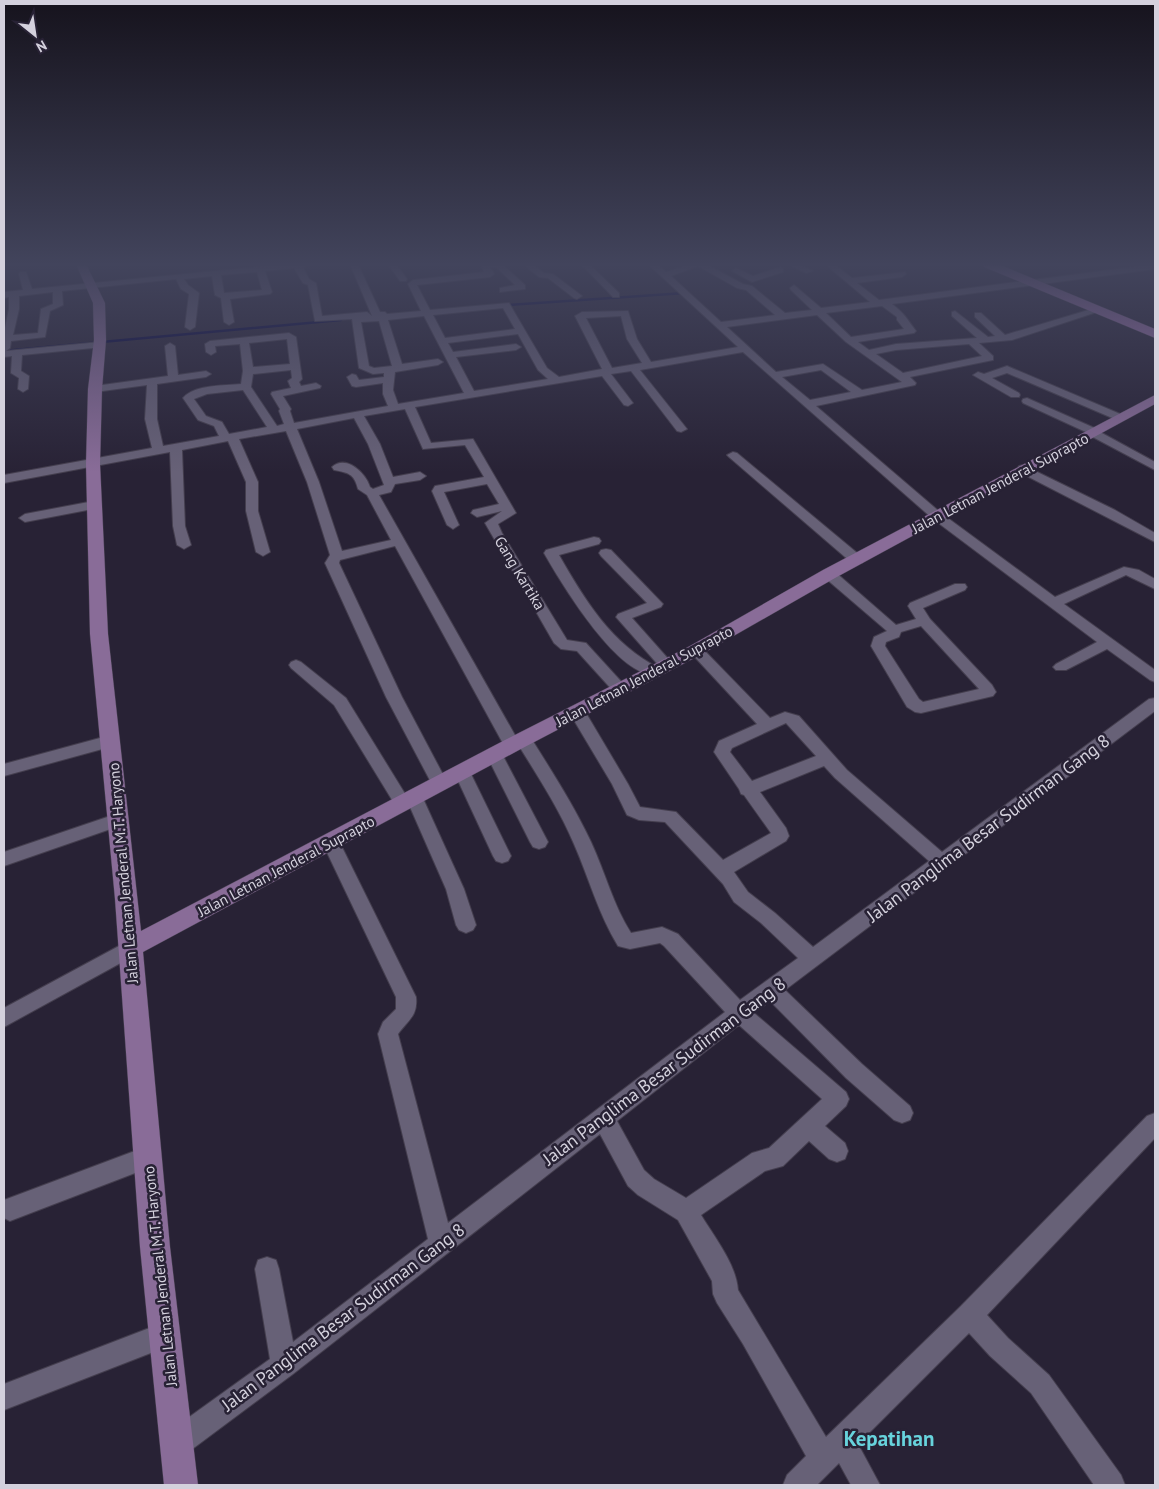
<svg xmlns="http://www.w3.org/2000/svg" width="1159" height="1489" viewBox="0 0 1159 1489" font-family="'PT Sans',sans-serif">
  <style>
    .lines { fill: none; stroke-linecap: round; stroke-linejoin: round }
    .stream { stroke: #00003c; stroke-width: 2.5 }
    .minor-casing { stroke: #443e4e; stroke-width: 2 }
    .major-casing { stroke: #443e4e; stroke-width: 1 }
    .highway-casing { stroke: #443e4e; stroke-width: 1 }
    .minor { fill: #676177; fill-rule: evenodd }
    .major { fill: #896c98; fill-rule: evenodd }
    .highway { fill: #a073ae; fill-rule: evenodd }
    .labels { text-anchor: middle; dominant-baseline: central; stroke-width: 5; stroke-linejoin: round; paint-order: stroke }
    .street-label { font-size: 15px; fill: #d4d1dd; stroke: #282235 }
    .near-street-label { font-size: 18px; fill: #d4d1dd; stroke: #282235 }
    .near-quarter-label { font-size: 21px; font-weight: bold; fill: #67d3dc; stroke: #282235 }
  </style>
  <rect width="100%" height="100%" fill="#282235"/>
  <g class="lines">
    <path class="stream" d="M507,305L685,293
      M4,351L341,320"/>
    <defs>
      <path id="minor" d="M287,264H313L303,267L309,279L316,283L322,316L367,312L372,316L350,264H358L380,312H385L387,314L421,311L408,284L413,280L484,272L481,264H502L525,285V289L500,292V288L515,285L496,267H490L494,274L490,277L417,285L430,310L509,303L547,368L559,377L602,369L575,316L582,312L628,311L637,339L651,362L738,347L648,264H657L666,272L690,264H706L743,284L752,286L785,313L812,310L791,290L790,288L794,285L821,308L870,302L825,264H834L852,278L905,272L906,274L902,277L857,283L879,300L1155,264V269L892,304C905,314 907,319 916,331L914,333L858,342L869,350L896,344L977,338L952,316V312L955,311L988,337L995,336L975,317V313H981L1005,335L1095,308H1101L1103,310L1012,340L979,343L993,356V360L910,377L916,383L915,385L816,406L941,513L1055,597L1124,567L1139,570L1155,579V589L1126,575L1064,604L1155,670V682L1150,680L1107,649L1066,670H1056L1053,667L1056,664L1097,642L933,519L743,352L640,370L687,429L681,432L677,431L631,371L611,374L633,403L628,406L624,405L602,376L415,407L431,443L473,439L516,513L498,524L502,533L567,640L586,643L628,689L625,693H615L577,651L561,649L554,643L485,523L502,511L477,517L471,513L473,510L499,504L487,484L444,492L459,525L453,529L447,525L432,491L435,486L484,477L465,445L423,449L405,409L364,416L380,444L393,477L420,472L426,476L420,480L395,484L391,492L379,495L516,737L523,734L529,735C551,770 573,804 591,842C605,872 613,905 631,933L662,927L678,934L740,1000L798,958L761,923L734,902L723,884L665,822L639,820L627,815L612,784L569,712L571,708L577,707L583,708L628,784L640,807L676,812L723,860L771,833L744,795L741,794L739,789L714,752L719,741L757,724L691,653L689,650L691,647H701L770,718L785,712L799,716L847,770L942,852L1149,699L1155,698V711L785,990L862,1064L910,1106L913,1113L910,1120L902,1123L894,1120L846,1078L770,1001L754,1013L846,1092L849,1099L846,1106L825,1126L845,1143L848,1151L845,1159L837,1162L829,1159L809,1141L783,1166L765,1171L701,1215C715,1238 736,1264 738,1290L826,1437L961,1306L1147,1116L1155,1113V1138L987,1315L1008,1338L1049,1375L1121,1475L1125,1485H1094L1031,1393L990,1356L969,1333L858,1444L880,1485H851L839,1463L817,1485H783L787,1475L806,1456L743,1344L717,1303L713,1294L712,1281L678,1220L638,1195L628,1186L600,1134L293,1374L187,1453L177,1457L167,1453L163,1443L167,1433L270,1359L255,1269L258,1260L267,1257L276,1260L279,1269L293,1342L428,1239L378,1034L383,1022L396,1009V997L322,842L325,837L331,835L337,837L416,997C418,1016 408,1020 398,1034L448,1223L725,1012L664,946L660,943L630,949L618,946C598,913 589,878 574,844C559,809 539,778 519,746L512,751L506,749L395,546L340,560L339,563L402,697L448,784L446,788L440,790L434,788L386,697L325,563L330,555L307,482L286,431L239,439L258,482V511L270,552L263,556L256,552L246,511V482L228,441L182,450L185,526L191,545L184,549L177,545L173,526L170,452L4,483V475L152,448L145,419L147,385L95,392L90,389L95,386L168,376L165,346L170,343L175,346L178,375L206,371L211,374L206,377L157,384V419L163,446L219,436L214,426L198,420L183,398C195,384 224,386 241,384L243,371L240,344L215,346L216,352L211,355L206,352L205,344L210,341L289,333L296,337L302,379L299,382L301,386L316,383L321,386L320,388L283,396L291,409L290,411L294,423L388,406L383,394V383L356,387L352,386L347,377L352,374L356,375L359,380L384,377V373L373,374L359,368L352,319L315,321L308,285L303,283L294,268L265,271L272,292L270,294L230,299L234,322L229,325L224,322L221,298L215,295L212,276L184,279L188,285L199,293L195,327L190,330L185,327L189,294L181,289L176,279L62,291L63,305L50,311L45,337L11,341L10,348L6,351L100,342L103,343V347L22,355L21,371L29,376L28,389L23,392L18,389L19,378L11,373L12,356L4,357V332L9,309V297L4,298V292L23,290L19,274L20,272H26L32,289ZM698,266L737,288L746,290L775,315L721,322L671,276ZM257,272L262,290L224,293L221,275ZM53,292V304L41,309L38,333L13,335L19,309V296ZM882,306L897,317V320L904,329L851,337L826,313ZM503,308L515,329L445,338L433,315ZM817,315L846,342L902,382L862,390L823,364L776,372L727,327ZM424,316L464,393L398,404L393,390L395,372L438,365L443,362L438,359L402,364L388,320ZM621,316L627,339L642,363L612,368L586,318ZM379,321L392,366L374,368L369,366L361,322ZM518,334L538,370L548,379L474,391L456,357L516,350L521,347L516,344L453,352L448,343ZM287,339L290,364L253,367L249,343ZM969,344L982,356L903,373L876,354L896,350ZM291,370L292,378L288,381L291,388L272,392L271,394L280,409L279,411L284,424L277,426L251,387L253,374ZM821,370L851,392L810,400L782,377ZM243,390L267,427L229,434L222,422L206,416L194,399L207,394ZM354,418L368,444L384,485L373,489L370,487C366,473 346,454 332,467L334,470C348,473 354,473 358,489L367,495L391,540L342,551L319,482L297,429ZM786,723L816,756L752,781L730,752L732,748ZM824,766L835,778L929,861L813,947L775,913L748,892L734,872L786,841L789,836L786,828L760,792ZM739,1025L822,1099L769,1148L752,1153L686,1198L654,1179L644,1170L617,1121Z
        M388,264H396L407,279L406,281H400Z
        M523,264H532L544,273L553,274L582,296L577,299L574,298L548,278L539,277Z
        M581,264H589L619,293V297H613Z
        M788,264H798L813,271L806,273Z
        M780,267L783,268V272L752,282L732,271L736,268L753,276Z
        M1007,366L1125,416L1127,418L1121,421L1117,420L1007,373L992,378L1019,393L1020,395L1019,397H1011L973,375L978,372L984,374Z
        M1027,398L1099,430L1100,432L1155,462V470L1089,435L1088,433L1023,403L1022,401L1023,399Z
        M733,452L737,453L862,557L864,560L862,563H852L729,457L727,455Z
        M1023,465L1115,510L1155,533V542L1019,472L1017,469L1019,466Z
        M94,501L98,502L100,505L98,508L25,522L19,518L25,514Z
        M594,537L599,538L601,541L599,544L559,555C584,599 612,645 659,668L662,671L659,674C621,684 560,581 544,553L546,550Z
        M606,549L611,550L663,604L661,607L632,618L671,662L673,665L671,668H661L616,617L618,614L647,603L601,556L599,553L601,550Z
        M829,570L834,571L896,625L916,619L908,606L910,603L955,584H965L967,587L965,590L923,608L930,619L992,685L996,692L993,696L921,713L915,712L907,707L871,646L874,637L887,631L824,577L822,574ZM921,626L979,689L923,702L919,699L885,646L886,642L899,637L901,632Z
        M296,660L301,662L346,698L407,797L409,794L415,792L421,794L464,889L476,925L473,930L466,933L459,930L456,925L446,889L410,807L403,810L397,808L334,705L291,668L289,665L291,662Z
        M111,735L117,737L119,741L117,745L4,776V764Z
        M494,748L500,750L502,754L548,842L545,847L539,849L533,847L530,842L486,754L488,750Z
        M462,766L468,768L470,772L511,856L508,861L502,863L496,861L493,856L454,772L456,768Z
        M119,813L125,814L128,819L125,824L4,866V852Z
        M130,940L137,942L140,948L137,954L4,1027V1008Z
        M148,1146L156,1149L159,1157L156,1165L10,1221L4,1218V1200Z
        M165,1322L174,1326L178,1335L174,1344L4,1410V1384Z"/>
      <path id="major" d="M76,264H86L105,303L106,340L102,389L100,464L108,634L141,931L505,740L690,646L823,570L1155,395V404L835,578L702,654L519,750L143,952L170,1247L198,1485H164L140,1247L115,899L90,634L86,464L88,389L94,340L93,303Z"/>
      <path id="highway" d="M982,264H998L1155,329V338L984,267Z"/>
    </defs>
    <use href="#minor" class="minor-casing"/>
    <use href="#major" class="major-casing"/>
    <use href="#highway" class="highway-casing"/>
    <use href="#minor" class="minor"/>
    <use href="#major" class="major"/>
    <use href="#highway" class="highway"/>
  </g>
  <linearGradient id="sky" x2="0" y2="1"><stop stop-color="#16131d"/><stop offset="0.56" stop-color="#42445c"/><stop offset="1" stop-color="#42445c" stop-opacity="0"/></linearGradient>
  <rect width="1159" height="472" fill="url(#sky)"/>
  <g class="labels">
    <g class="street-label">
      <text transform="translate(1000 483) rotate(-28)">Jalan Letnan Jenderal Suprapto</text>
      <text transform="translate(520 573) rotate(59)">Gang Kartika</text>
      <text transform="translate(644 676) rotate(-28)">Jalan Letnan Jenderal Suprapto</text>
      <text transform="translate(286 866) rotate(-28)">Jalan Letnan Jenderal Suprapto</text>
      <text transform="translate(123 873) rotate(-95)">Jalan Letnan Jenderal M.T. Haryono</text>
      <text transform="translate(160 1276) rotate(-96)">Jalan Letnan Jenderal M.T. Haryono</text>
    </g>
    <g class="near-street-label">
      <text transform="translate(988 828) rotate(-37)">Jalan Panglima Besar Sudirman Gang 8</text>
      <text transform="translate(664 1071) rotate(-37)">Jalan Panglima Besar Sudirman Gang 8</text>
      <text transform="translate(343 1317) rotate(-37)">Jalan Panglima Besar Sudirman Gang 8</text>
    </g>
    <g class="near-quarter-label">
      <text x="889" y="1438">Kepatihan</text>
    </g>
  </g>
  <rect width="1159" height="1489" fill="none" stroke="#d4d1dd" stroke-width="10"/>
  <g transform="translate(35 35) rotate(150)" stroke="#282235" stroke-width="4" paint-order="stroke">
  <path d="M0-4L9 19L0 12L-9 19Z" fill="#d4d1dd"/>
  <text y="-8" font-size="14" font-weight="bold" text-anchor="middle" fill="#d4d1dd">N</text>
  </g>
</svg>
